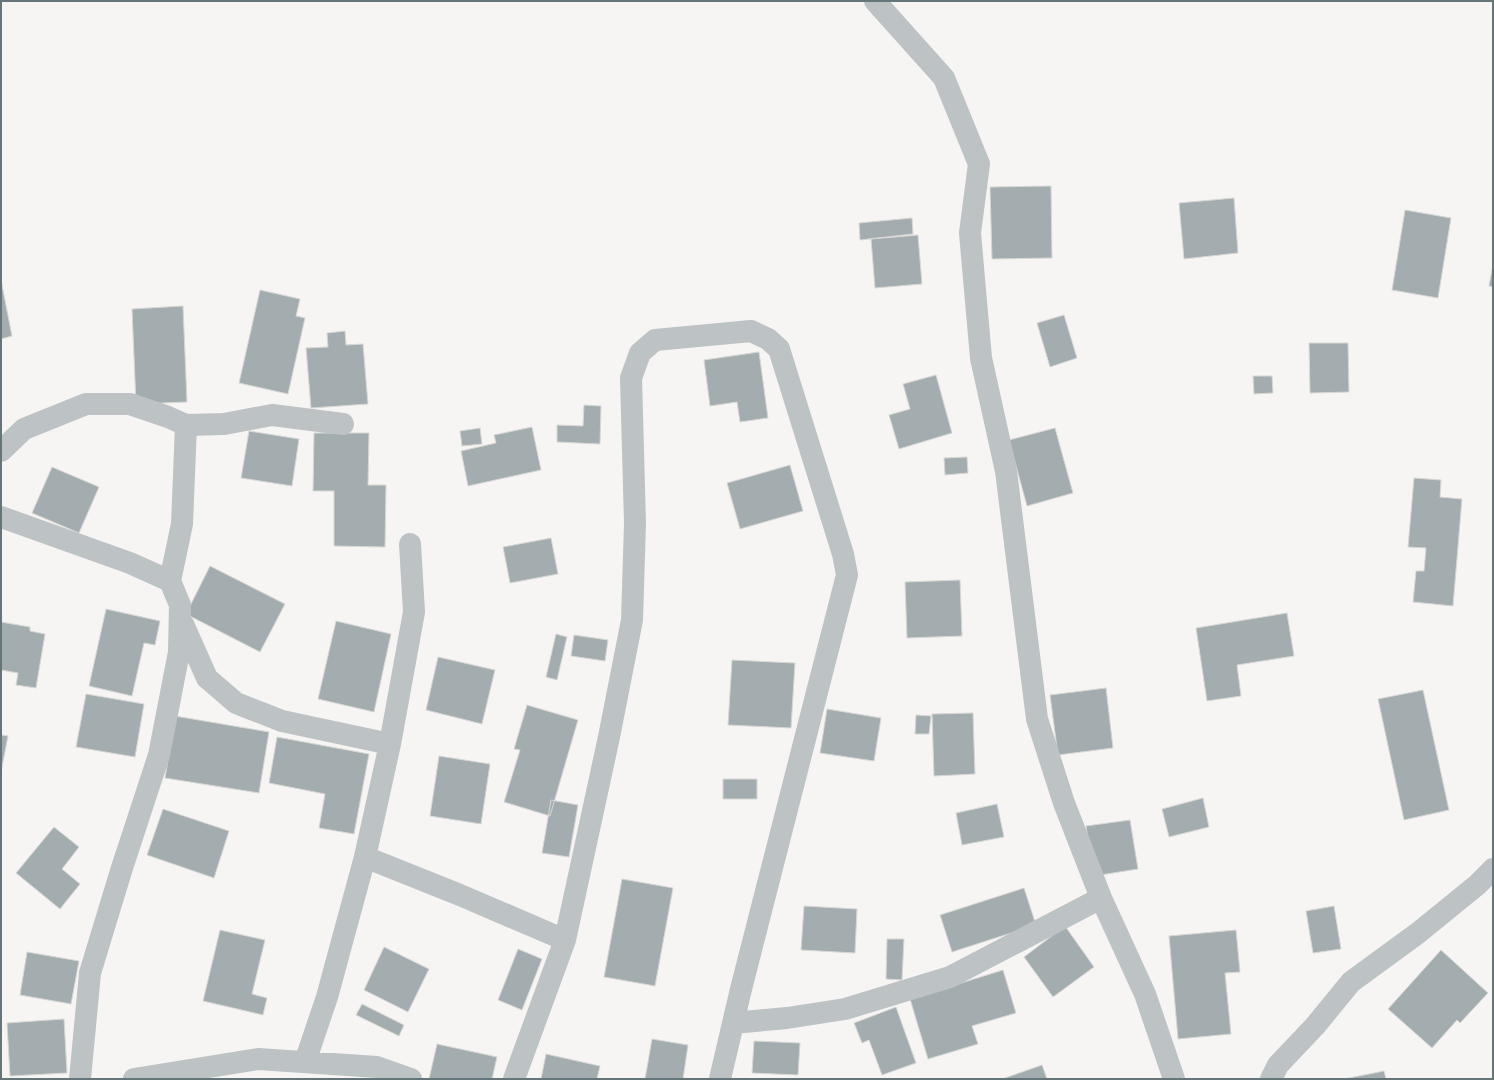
<svg xmlns="http://www.w3.org/2000/svg" width="1494" height="1080" viewBox="0 0 1494 1080" font-family="'PT Sans',sans-serif">
  <style>
    .building { fill: #a3adaf; stroke: #d7d7d5 }
    .lines { fill: none; stroke-linecap: round; stroke-linejoin: round }
    .minor { stroke: #bdc2c4; stroke-width: 22 }
  </style>
  <rect width="100%" height="100%" fill="#f6f5f3"/>
  <path class="building" d="M1051,186L1052,258L992,259L990,187Z
    M1234,198L1238,253L1184,259L1179,203Z
    M1405,210L1451,218L1438,298L1392,290Z
    M912,218L913,234L860,240L859,223Z
    M918,235L922,284L875,288L871,239Z
    M1493,264V287L1489,286Z
    M1,280L12,336L1,339Z
    M260,290L300,299L296,316L305,318L288,394L239,383Z
    M183,306L187,402L136,404L132,309Z
    M1064,315L1077,358L1050,367L1037,323Z
    M345,331L346,345L363,344L368,404L311,408L306,348L328,347L327,333Z
    M1309,343H1348L1349,392L1310,393Z
    M759,352L768,418L740,422L737,402L710,406L704,360Z
    M936,375L952,433L899,449L889,415L910,409L903,384Z
    M1253,376H1272L1273,393L1254,394Z
    M584,405L601,406L600,444L557,442V425L583,426Z
    M532,427L541,470L468,486L461,451L496,443L494,435Z
    M480,428L482,444L462,446L460,431Z
    M1055,428L1073,493L1027,506L1009,440Z
    M249,431L299,439L292,486L241,478Z
    M314,433H369L368,485H386L385,547L334,546V491H313Z
    M967,457L968,473L945,475L944,458Z
    M790,465L803,511L740,529L727,483Z
    M52,467L99,487L79,533L32,513Z
    M1414,478L1441,480L1440,497L1462,499L1453,606L1413,602L1416,571H1424L1426,548L1408,547Z
    M551,538L558,574L510,583L503,547Z
    M210,566L285,604L260,652L186,614Z
    M960,580L962,636L907,638L905,582Z
    M106,609L160,621L155,645L144,643L132,696L89,686Z
    M1287,613L1294,656L1237,665L1241,696L1207,701L1196,628Z
    M336,621L391,634L374,712L318,699Z
    M1,622L30,627V631L45,634L36,688L16,685L18,673L1,670Z
    M556,634L567,637L557,680L546,677Z
    M574,635L608,640L605,661L571,656Z
    M438,657L495,670L482,724L426,710Z
    M732,660L795,663L791,728L728,725Z
    M1106,688L1113,748L1058,755L1050,695Z
    M1423,690L1449,810L1404,820L1378,699Z
    M86,694L144,704L135,757L76,747Z
    M527,705L578,720L550,816L504,802L520,750L514,749Z
    M827,709L881,718L874,761L820,753Z
    M973,713L975,774L934,776L932,714Z
    M916,715L931,716L929,734H915Z
    M175,716L269,732L259,793L165,778Z
    M1,735L8,736L1,772Z
    M277,737L369,754L354,834L319,828L325,794L269,783Z
    M439,756L490,764L481,824L430,816Z
    M723,779H757V799H723Z
    M1203,798L1209,827L1169,837L1162,809Z
    M551,800L578,805L569,857L542,853Z
    M997,804L1004,837L962,845L956,813Z
    M163,809L229,831L214,878L147,855Z
    M1130,820L1138,869L1094,876L1086,826Z
    M54,827L79,847L62,869L80,884L60,909L16,873Z
    M622,879L673,888L655,986L604,977Z
    M1024,888L1036,925L952,952L940,915Z
    M804,906L857,909L855,953L801,950Z
    M1334,906L1341,949L1313,953L1306,911Z
    M1065,926L1094,967L1053,997L1024,957Z
    M220,930L265,940L252,994L267,998L263,1015L203,1001Z
    M1236,930L1240,972L1225,973L1231,1034L1178,1039L1169,936Z
    M887,939H904L902,980L886,979Z
    M384,947L429,969L408,1012L364,990Z
    M518,949L542,959L522,1010L498,1000Z
    M1441,950L1488,993L1460,1023L1457,1020L1432,1048L1388,1009Z
    M27,952L79,961L71,1004L20,995Z
    M1003,970L1016,1013L972,1026L978,1044L928,1059L910,999Z
    M362,1004L404,1025L399,1036L356,1015Z
    M896,1007L916,1063L882,1075L869,1040L862,1043L854,1023Z
    M64,1019L67,1073L10,1076L7,1023Z
    M652,1039L688,1045L683,1079H645Z
    M754,1041L800,1043L798,1075L752,1073Z
    M437,1044L497,1057L492,1079H429Z
    M546,1054L600,1066L597,1079H541Z
    M1042,1065L1047,1079H1002Z
    M1384,1071L1386,1079H1344Z"/>
  <g class="lines">
    <path class="minor" d="M875,1L944,78L979,164L970,233L981,358L1006,471L1037,719L1064,803L1101,898L1145,994L1174,1079
      M186,425L224,424L272,415L343,424
      M1,451L24,429L86,404H130L168,417L186,425L182,524L170,581
      M1,517L130,563L170,581L180,605L179,652L159,755L121,871L90,973L80,1079
      M183,624L207,678L236,703L282,721L390,744L365,857L327,997L305,1062
      M390,744L414,612L410,544
      M365,857L460,895L565,940
      M733,1023L787,1018L845,1009L950,977L1101,898
      M134,1079L258,1059L377,1067L411,1079
      M514,1079L565,940L609,737L632,620L635,523L631,378L640,353L655,340L751,331L768,339L779,349L843,554L847,575L741,989L720,1079
      M1271,1079L1278,1065L1315,1026L1351,982L1418,933L1477,885L1493,869"/>
  </g>
  <rect width="1494" height="1080" fill="none" stroke="#64767a" stroke-width="4"/>
</svg>
